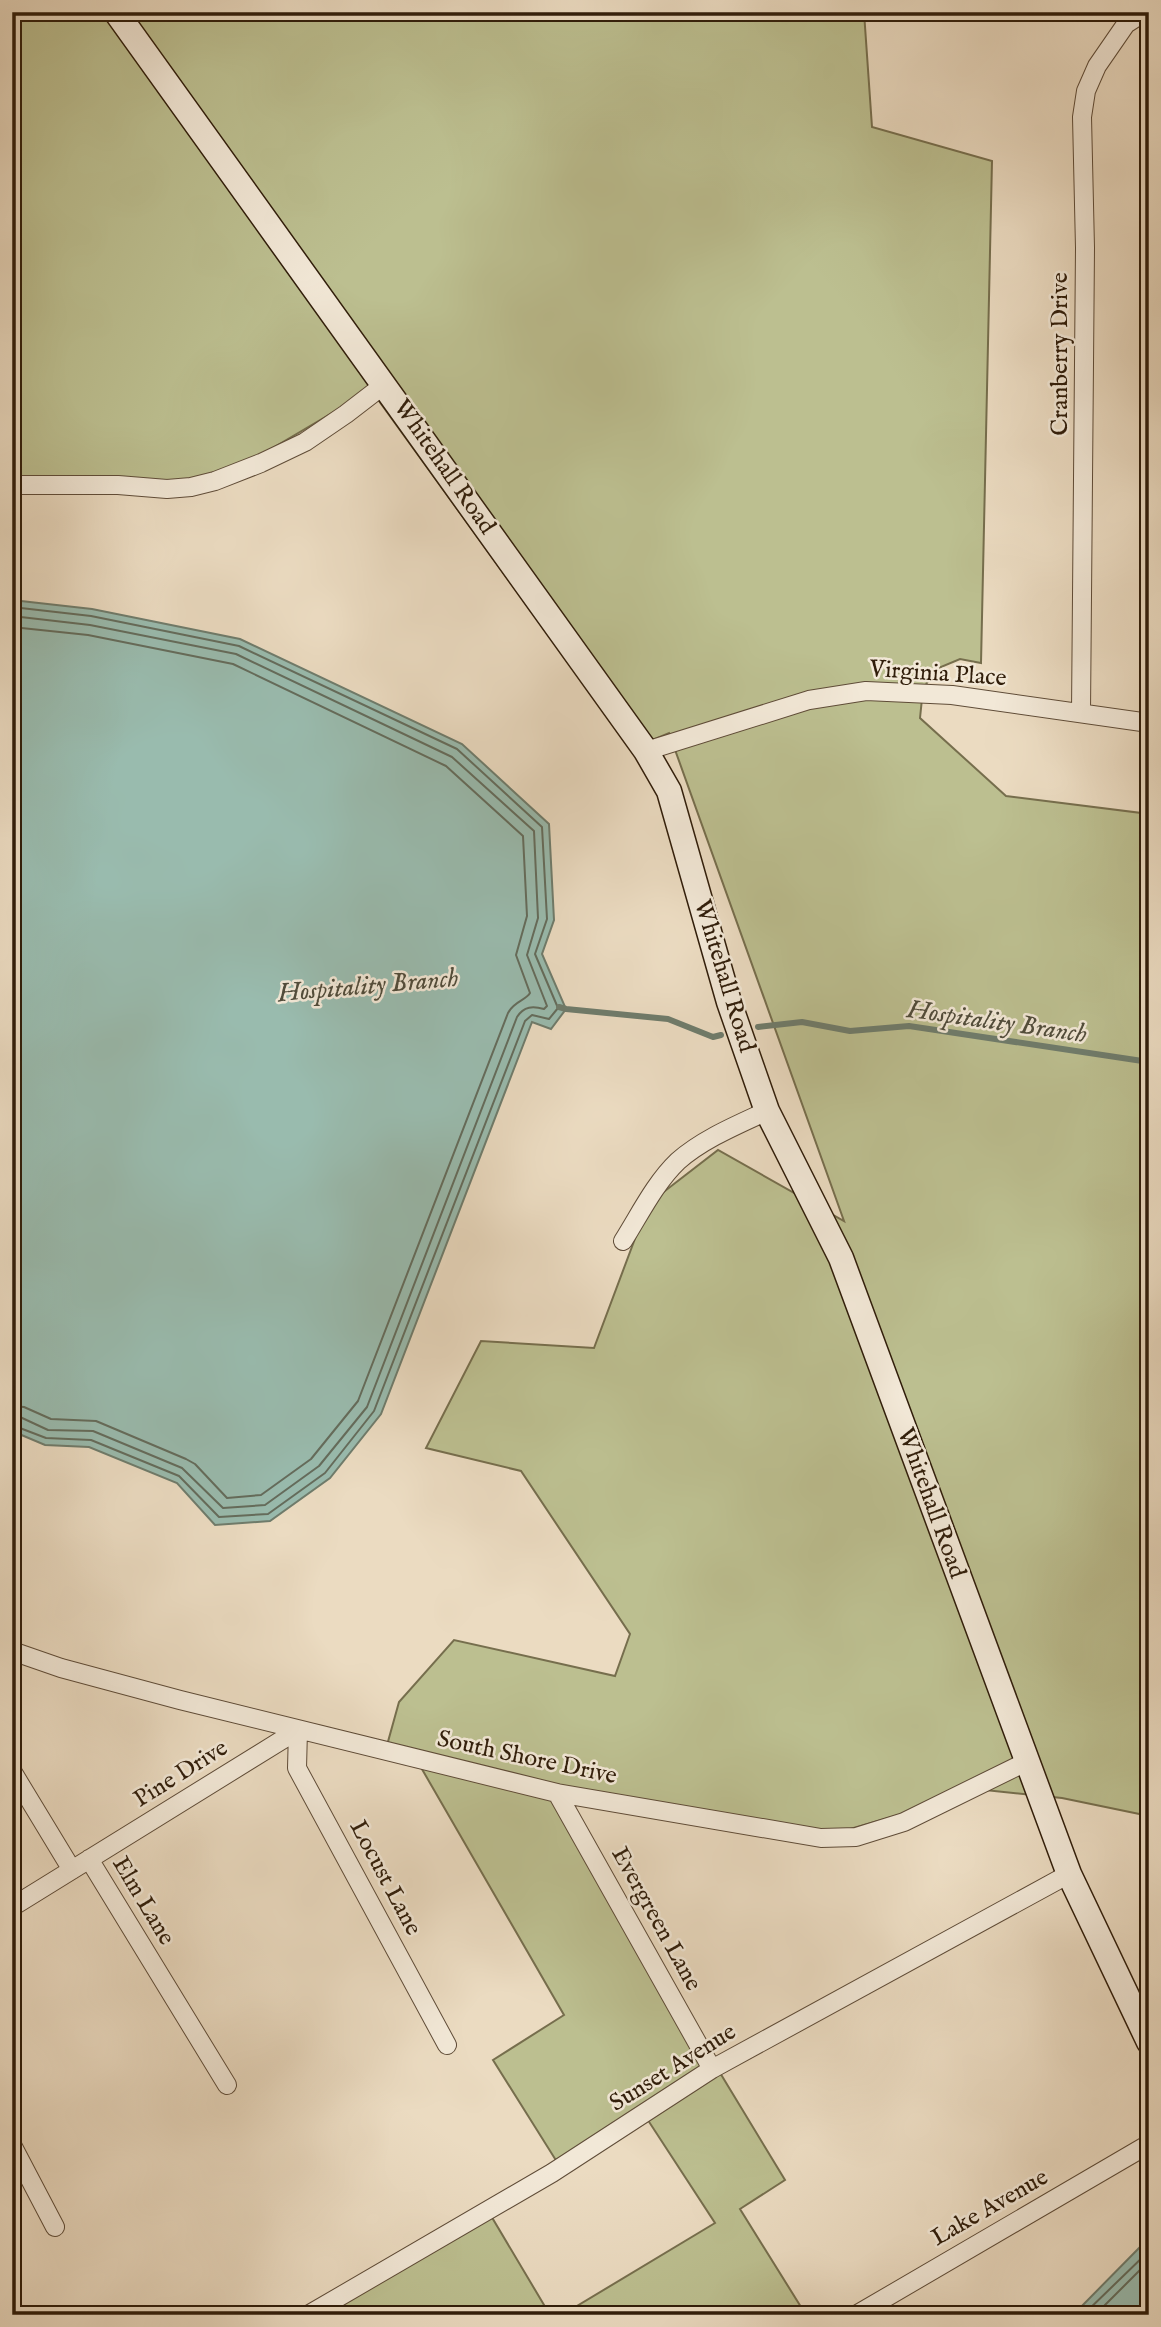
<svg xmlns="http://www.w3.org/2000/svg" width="1161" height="2327" viewBox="0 0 1161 2327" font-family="'IM FELL English',serif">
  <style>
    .green { fill: #bcbf90; stroke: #766e4d; stroke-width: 2 }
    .water { fill: #99bbae; stroke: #6f7c6c; stroke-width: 2 }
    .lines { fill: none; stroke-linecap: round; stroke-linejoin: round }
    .shore { stroke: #646c5c; stroke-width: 2 }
    .stream { stroke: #6f7c6c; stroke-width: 6 }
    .street-casing { stroke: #5f4c38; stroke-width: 20 }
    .secondary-casing { stroke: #301d0a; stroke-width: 27 }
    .street { stroke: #f2e8d7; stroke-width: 18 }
    .secondary { stroke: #f2e8d7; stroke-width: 24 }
    .labels { text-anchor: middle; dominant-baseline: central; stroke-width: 5; stroke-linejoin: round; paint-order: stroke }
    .street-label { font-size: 24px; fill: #301d0a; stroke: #f2e8d7 }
    .water-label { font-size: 26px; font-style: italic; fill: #504c3b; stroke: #f2e8d7 }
  </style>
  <rect width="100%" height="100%" fill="#ebdbc1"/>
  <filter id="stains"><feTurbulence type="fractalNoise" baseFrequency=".00286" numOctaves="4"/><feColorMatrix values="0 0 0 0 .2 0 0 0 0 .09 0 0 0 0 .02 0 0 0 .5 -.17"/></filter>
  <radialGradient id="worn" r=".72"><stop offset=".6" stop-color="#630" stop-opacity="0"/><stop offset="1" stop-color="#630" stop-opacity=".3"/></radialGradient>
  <path class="green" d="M12,12H864L872,127L992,161L981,663L960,659L936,669L923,689L920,718L1006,796L1149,814V1816L1062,1798L985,1790L819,1838L551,1794L785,2180L740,2209L806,2315H562L715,2223L642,2111L557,2162L493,2060L564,2015L419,1764L384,1756L399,1702L454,1640L615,1676L630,1634L521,1471L426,1448L481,1341L594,1348L648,1204L718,1150L844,1221L669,733L631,749L371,390L195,494L12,489Z
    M484,2204L550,2315H295Z"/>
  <path class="water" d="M12,600L92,609L240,639L462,744L549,824L554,920L542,954L566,1009L551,1029L532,1022L381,1414L330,1478L270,1521L215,1525L177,1483L89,1447L45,1445L12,1431Z
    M1149,2244V2315H1073L1142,2245Z"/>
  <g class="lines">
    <path class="shore" d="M12,607L91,616L239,646L457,749L542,827L547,919L535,954L558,1008L549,1019L532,1015L525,1021L374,1411L325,1473L268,1514L219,1517L179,1476L91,1440L46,1438L12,1425
      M12,616L90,625L236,654L452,757L534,831L538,918L527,955L547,1006L544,1009C533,1006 524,1006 517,1017L367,1407L319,1466L265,1505L223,1508L182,1468L93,1431L48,1430L20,1417L12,1416
      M12,627L88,635L233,664L446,766L523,836L527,916L516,955L530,993C525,1001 514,1001 508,1013L358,1401L311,1459L261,1495L227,1498L195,1464L186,1459L96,1421L51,1419L24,1407L12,1406
      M1083,2315L1149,2251
      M1095,2315L1149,2261"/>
    <path class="stream" d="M559,1007L566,1009L668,1019L713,1037L721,1035
      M758,1027L802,1022L850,1031L909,1026L1149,1062"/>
    <defs>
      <path id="street" d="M12,485H118L167,489L191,487L215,481L261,463L305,442L346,414L385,384
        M1081,712L1085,248L1082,117L1086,91L1097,66L1126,24L1140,15
        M646,751L809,700L866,691L952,695L1149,723
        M623,1241C640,1214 655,1183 678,1161C703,1139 737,1125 767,1111
        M12,1651L61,1668L180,1700L557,1793L821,1838L856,1837L904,1822L1026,1762
        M298,1730L297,1768L447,2045
        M12,1771L72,1870
        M557,1793L712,2069
        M89,1859L227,2085
        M12,1907L298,1730
        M12,2145L55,2227
        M308,2315L552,2173L712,2069L1069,1874
        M856,2315L1149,2144"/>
      <path id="secondary" d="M116,12L646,751L669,791L729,1002L767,1111L841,1258L1069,1874L1149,2042"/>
    </defs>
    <use href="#street" class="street-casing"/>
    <use href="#secondary" class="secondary-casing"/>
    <use href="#street" class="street"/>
    <use href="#secondary" class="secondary"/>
  </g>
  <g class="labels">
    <g class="street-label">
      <text transform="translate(1060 354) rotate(-90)">Cranberry Drive</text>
      <text transform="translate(444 467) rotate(55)">Whitehall Road</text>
      <text transform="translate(938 674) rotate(4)">Virginia Place</text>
      <text transform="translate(724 976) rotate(73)">Whitehall Road</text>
      <text transform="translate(931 1503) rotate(70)">Whitehall Road</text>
      <text transform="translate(527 1758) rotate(12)">South Shore Drive</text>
      <text transform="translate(181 1774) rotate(-32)">Pine Drive</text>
      <text transform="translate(385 1878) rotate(62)">Locust Lane</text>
      <text transform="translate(143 1901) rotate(59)">Elm Lane</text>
      <text transform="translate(656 1919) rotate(61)">Evergreen Lane</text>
      <text transform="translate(673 2068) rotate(-32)">Sunset Avenue</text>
      <text transform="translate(990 2208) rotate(-30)">Lake Avenue</text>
    </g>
    <g class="water-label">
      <text transform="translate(368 986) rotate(-5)">Hospitality Branch</text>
      <text transform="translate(997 1022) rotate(8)">Hospitality Branch</text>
    </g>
  </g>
  <rect width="1161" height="2327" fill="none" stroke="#ebdbc1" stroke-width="42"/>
  <rect x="14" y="14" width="1133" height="2299" fill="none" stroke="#301d0a" stroke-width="3.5"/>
  <rect x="21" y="21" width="1119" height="2285" fill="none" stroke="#301d0a" stroke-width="2"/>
  <rect width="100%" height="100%" filter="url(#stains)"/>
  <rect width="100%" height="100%" fill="url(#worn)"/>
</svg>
